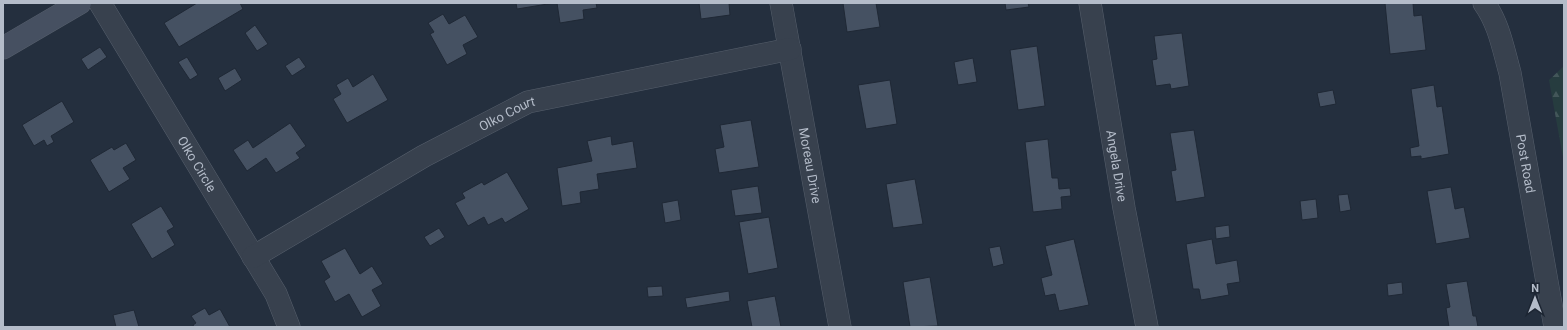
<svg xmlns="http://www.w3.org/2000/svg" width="1567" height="330" viewBox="0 0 1567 330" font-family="Roboto,sans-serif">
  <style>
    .forest { fill: url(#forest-firs) }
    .building { fill: #455162; stroke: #1f2835 }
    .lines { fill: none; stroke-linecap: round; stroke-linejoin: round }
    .street-casing { stroke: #565f6c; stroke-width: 23 }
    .secondary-casing { stroke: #565f6c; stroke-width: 23 }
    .street { stroke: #38414e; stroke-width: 22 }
    .secondary { stroke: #465061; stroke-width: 22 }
    .labels { text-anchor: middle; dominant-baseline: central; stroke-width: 3; stroke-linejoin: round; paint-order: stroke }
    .street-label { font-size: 13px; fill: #b4bcc9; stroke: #1d2633 }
  </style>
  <defs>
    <pattern id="forest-firs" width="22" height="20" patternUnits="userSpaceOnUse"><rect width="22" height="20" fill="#263c3f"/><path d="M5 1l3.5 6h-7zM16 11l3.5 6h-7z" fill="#435659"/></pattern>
  </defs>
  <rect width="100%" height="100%" fill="#242f3e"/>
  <path class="forest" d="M1564,66V163L1549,80Z"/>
  <path class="building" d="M197,3H240L243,9L179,47L164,23Z
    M516,3H554L517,9Z
    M557,3H596L597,8L583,10L584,19L560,23Z
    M699,3H729L730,15L701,19Z
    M843,3H876L880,27L847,32Z
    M1005,3H1028L1029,7L1006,10Z
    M1385,3H1413L1414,16L1422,15L1426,50L1390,54Z
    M443,14L449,24L465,15L478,37L463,45L467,54L447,65L430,34L434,32L428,23Z
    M255,25L268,44L257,51L245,33Z
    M1182,33L1189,86L1171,89L1170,84L1156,86L1152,60L1157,59L1154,36Z
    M1037,46L1045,106L1018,110L1010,50Z
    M100,47L107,57L88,70L81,59Z
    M187,57L198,75L190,80L178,62Z
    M299,57L306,67L292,76L285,66Z
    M973,58L977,82L958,85L954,62Z
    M235,68L242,80L225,91L218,78Z
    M373,74L388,100L347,123L333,99L341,94L336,85L348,78L353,87Z
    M890,80L897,124L866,129L858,85Z
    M1434,85L1437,107L1442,106L1449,154L1421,159V156L1411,157L1410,148L1419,146L1411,89Z
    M1333,90L1336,104L1320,107L1317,93Z
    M62,101L74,122L51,136L54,142L47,146L44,140L34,146L22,125Z
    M751,120L759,167L719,173L715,149L724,147L720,125Z
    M290,123L306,146L296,153L300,158L276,173L266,158L247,171L233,150L248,140L253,148Z
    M1194,130L1205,197L1176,202L1171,171L1176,170L1170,133Z
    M611,136L612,145L633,141L637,168L597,174L599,189L580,192L581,203L562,206L557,168L592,161L587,141Z
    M1048,139L1052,178H1058L1059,189L1070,188L1071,196L1061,197L1062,209L1033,212L1025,142Z
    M126,143L136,160L123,168L130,179L109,192L90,160L112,147L114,150Z
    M507,172L529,209L505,223L502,218L488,225L484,217L468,226L455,203L465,198L462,193L482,182L484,185Z
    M915,179L923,224L893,228L886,184Z
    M758,186L762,213L735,216L731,190Z
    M1451,187L1455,209L1464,207L1470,238L1436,244L1427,191Z
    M1348,194L1351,210L1340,212L1338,195Z
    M1316,199L1318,218L1302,220L1300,201Z
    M678,200L681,220L665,223L662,203Z
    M161,206L174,227L167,231L175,245L152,259L131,224Z
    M769,217L778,268L748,274L739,222Z
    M1229,225L1230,237L1216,239L1215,227Z
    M439,228L445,237L430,246L424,237Z
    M1074,239L1089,305L1059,311L1055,294L1045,296L1041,278L1052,275L1045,246Z
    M1212,239L1216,264L1237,260L1240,282L1227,284L1229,295L1201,300L1199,289H1193L1186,244Z
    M1000,246L1004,264L993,267L989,248Z
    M345,248L360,274L372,266L383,284L372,290L381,306L362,317L349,294L335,302L324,281L330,277L321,261Z
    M930,277L938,326L910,327L903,282Z
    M1467,281L1473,316H1476L1478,327H1449L1446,308L1450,307L1446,284Z
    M1402,282L1403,294L1388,296L1387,284Z
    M662,286L663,296L648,297L647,287Z
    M729,291L730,301L687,308L685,298Z
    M775,296L781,327H752L747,301Z
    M205,308L209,315L220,309L230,327H194L193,325L196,323L191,316Z
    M134,310L139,327H116L113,315Z"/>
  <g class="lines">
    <defs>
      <g id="street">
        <path id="s1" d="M100,3L276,294L289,327"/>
        <path id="s2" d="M781,3L840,327"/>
        <path id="s3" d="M1090,3L1124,208L1147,327"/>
        <path id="s4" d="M1484,3C1499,24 1503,48 1510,73L1555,327"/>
        <path id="s5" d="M253,257L424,156L528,102L790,49"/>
      </g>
      <path id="secondary" d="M3,48L80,3"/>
    </defs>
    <use href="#street" class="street-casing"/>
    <use href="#secondary" class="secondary-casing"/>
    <use href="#street" class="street"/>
    <use href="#secondary" class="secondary"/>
  </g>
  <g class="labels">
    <g class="street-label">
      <text stroke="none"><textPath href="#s5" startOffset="292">Olko Court</textPath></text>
      <text stroke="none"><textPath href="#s4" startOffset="167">Post Road</textPath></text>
      <text stroke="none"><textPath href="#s1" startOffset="188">Olko Circle</textPath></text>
      <text stroke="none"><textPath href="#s2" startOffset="165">Moreau Drive</textPath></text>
      <text stroke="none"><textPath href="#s3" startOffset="165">Angela Drive</textPath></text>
    </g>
  </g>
  <rect width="1567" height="330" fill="none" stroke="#b4bcc9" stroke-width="8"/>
  <g transform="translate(1535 298)" stroke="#1d2633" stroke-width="3" paint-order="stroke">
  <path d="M0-3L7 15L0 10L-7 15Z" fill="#b4bcc9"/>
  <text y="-6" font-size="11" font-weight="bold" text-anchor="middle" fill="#b4bcc9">N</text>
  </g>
</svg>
